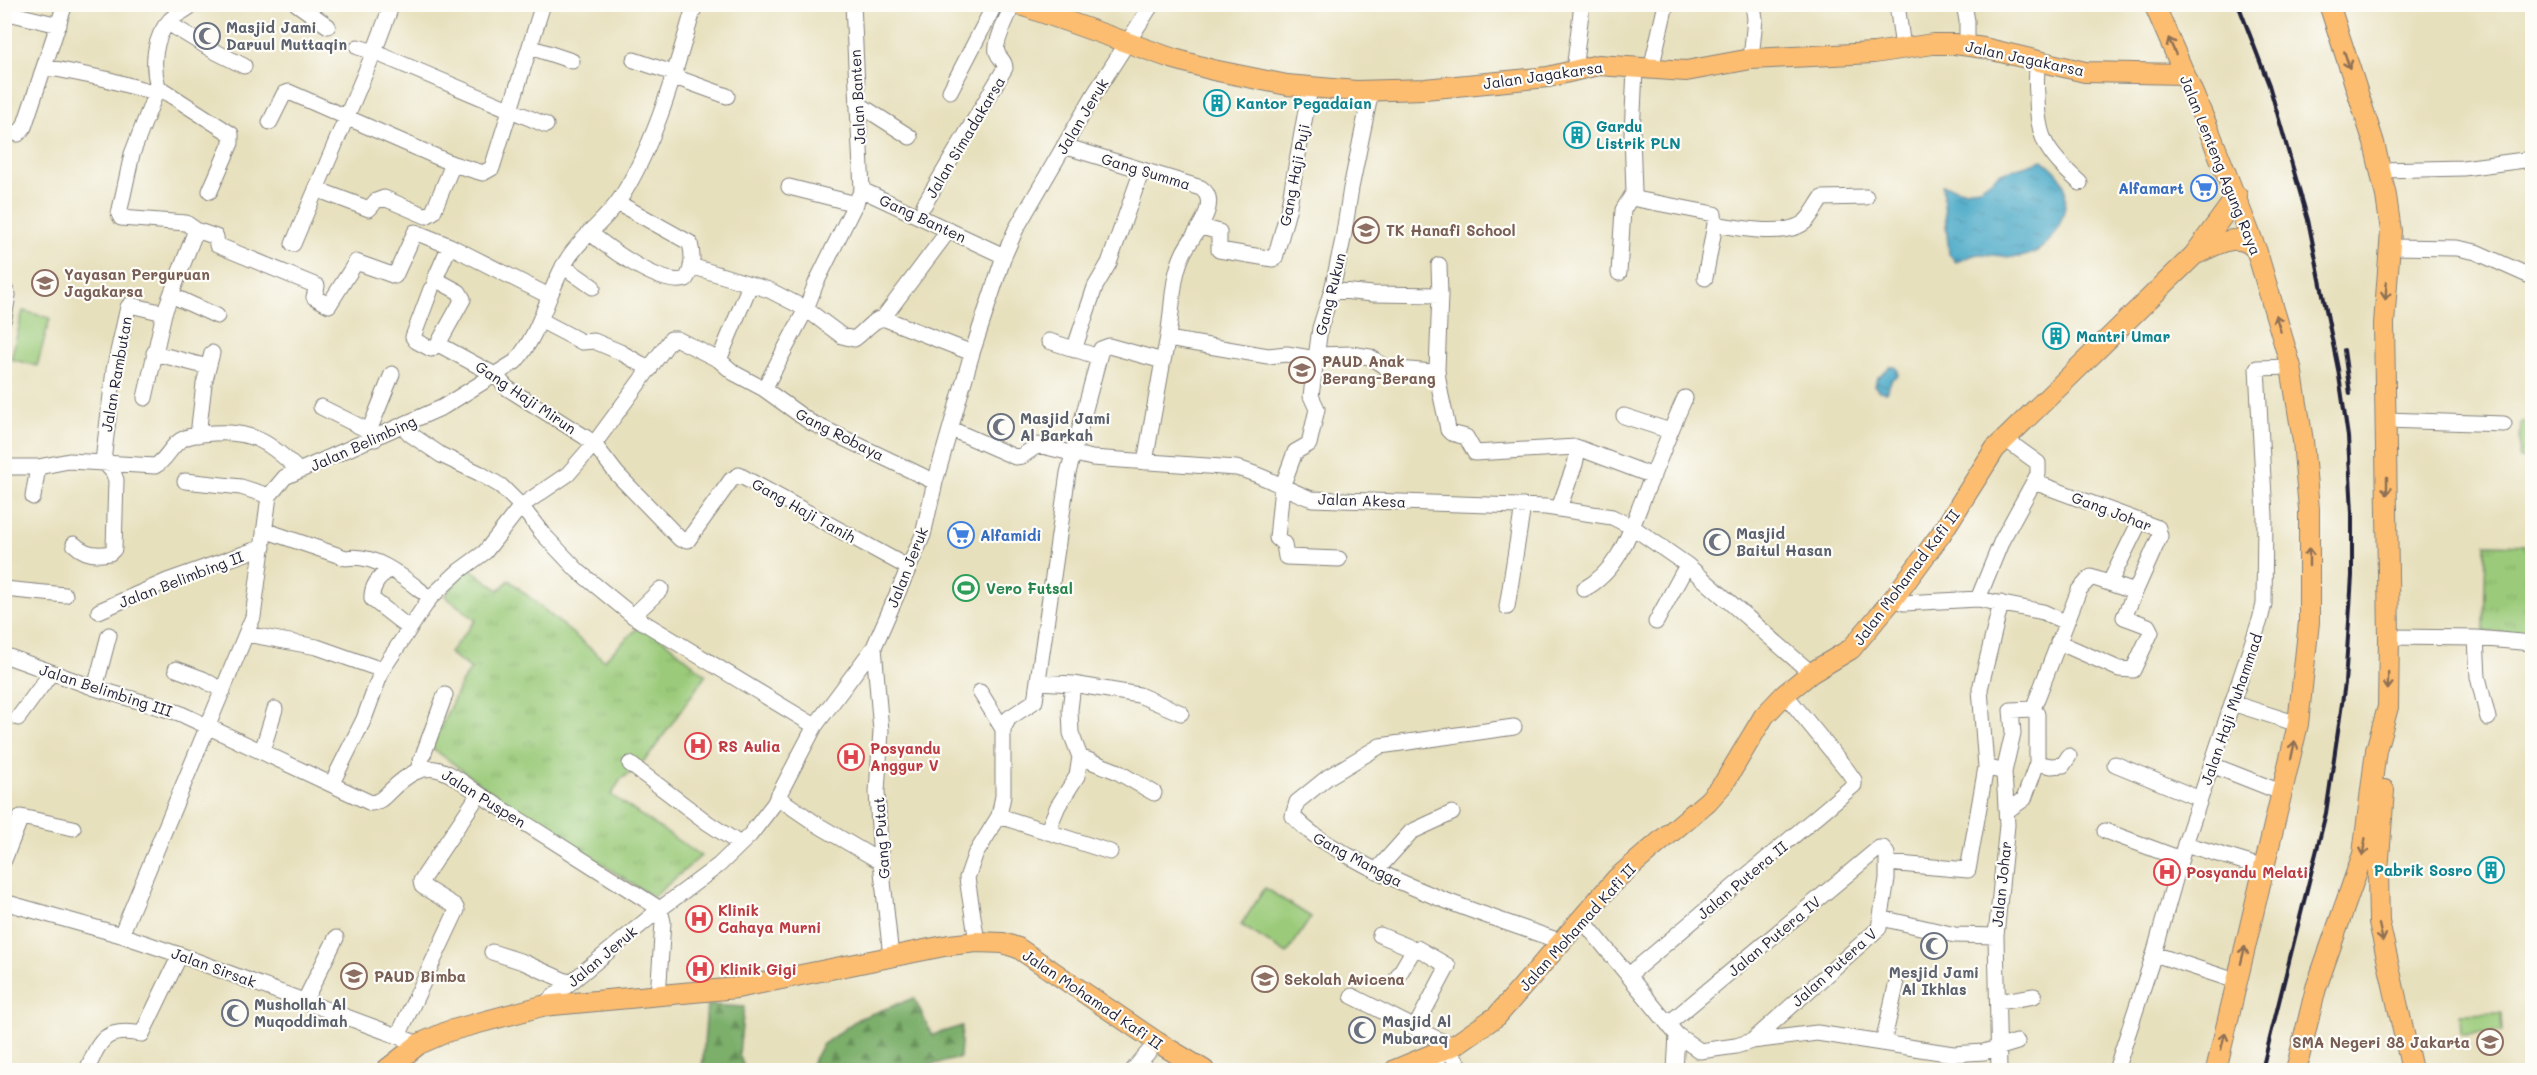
<svg xmlns="http://www.w3.org/2000/svg" width="2537" height="1075" viewBox="0 0 2537 1075" font-family="Mali,sans-serif">
  <style>
    .grass { fill: url(#grass-tufts); stroke: #5e765a; stroke-width: 1.5 }
    .forest { fill: url(#forest-firs); stroke: #4f6852; stroke-width: 1.5 }
    .garden { fill: #9bcb7a; stroke: #5e765a; stroke-width: 1.5 }
    .water { fill: url(#water-ripples); stroke: #356681; stroke-width: 1.5 }
    .lines { fill: none; stroke-linecap: round; stroke-linejoin: round }
    .minor-casing { stroke: #84817c; stroke-width: 17 }
    .major-casing { stroke: #84817c; stroke-width: 22 }
    .minor { stroke: #fff; stroke-width: 15 }
    .major { stroke: #fcbd6f; stroke-width: 20 }
    .rail { stroke: #22223b; stroke-width: 4 }
    .oneway { stroke: #8f7055 }
    .labels { text-anchor: middle; dominant-baseline: central; stroke-width: 4.5; stroke-linejoin: round; paint-order: stroke }
    .worship-label { font-size: 15px; font-weight: bold; fill: #5b616d; stroke: #fdfcf7; text-anchor: start }
    .street-label { font-size: 15px; fill: #22223b; stroke: #fdfcf7 }
    .culture-label { font-size: 15px; font-weight: bold; fill: #0d838f; stroke: #fdfcf7; text-anchor: start }
    .shop-label { font-size: 15px; font-weight: bold; fill: #366cbe; stroke: #fdfcf7; text-anchor: end }
    .education-label { font-size: 15px; font-weight: bold; fill: #785e54; stroke: #fdfcf7; text-anchor: start }
    .leisure-label { font-size: 15px; font-weight: bold; fill: #27864d; stroke: #fdfcf7; text-anchor: start }
    .health-label { font-size: 15px; font-weight: bold; fill: #be3a42; stroke: #fdfcf7; text-anchor: start }
  </style>
  <defs>
    <pattern id="grass-tufts" width="24" height="20" patternUnits="userSpaceOnUse" patternTransform="scale(1.5)"><rect width="24" height="20" fill="#9bcb7a"/><path d="M3 7l-1-3M5 7V3M7 7l1-3M15 17l-1-3M17 17v-4M19 17l1-3" fill="none" stroke="#85ae6a"/></pattern>
    <pattern id="forest-firs" width="22" height="20" patternUnits="userSpaceOnUse" patternTransform="scale(1.5)"><rect width="22" height="20" fill="#7caf6a"/><path d="M5 1l3.5 6h-7zM16 11l3.5 6h-7z" fill="#658e58"/></pattern>
    <pattern id="water-ripples" width="26" height="14" patternUnits="userSpaceOnUse" patternTransform="scale(1.5)"><rect width="26" height="14" fill="#48a9c7"/><path d="M2 4q2-2 4 0t4 0M15 11q2-2 4 0t4 0" fill="none" stroke="#3c89a3"/></pattern>
  </defs>
  <rect width="100%" height="100%" fill="#fdfcf7"/>
  <filter id="ink" filterUnits="userSpaceOnUse"><feTurbulence type="fractalNoise" baseFrequency=".0167" numOctaves="2"/><feDisplacementMap in="SourceGraphic" scale="12" xChannelSelector="R" yChannelSelector="G"/><feConvolveMatrix kernelMatrix="1 2 1 2 8 2 1 2 1" color-interpolation-filters="sRGB"/></filter>
  <filter id="wash" filterUnits="userSpaceOnUse"><feTurbulence type="fractalNoise" baseFrequency=".008" numOctaves="4" result="noise"/><feDisplacementMap in="SourceGraphic" scale="24" xChannelSelector="R" yChannelSelector="G"/><feGaussianBlur stdDeviation="1.35" result="paint"/><feColorMatrix in="noise" values="0 0 0 0 0 0 0 0 0 0 0 0 0 0 0 0 0 1.4 0 .05"/><feComposite in="paint" operator="in"/></filter>
  <g filter="url(#wash)">
    <rect width="100%" height="100%" fill="#e7e0bd"/>
    <path class="grass" d="M2486,544L2532,545V635L2484,631Z
      M468,567L499,590L509,580L604,660L643,623L706,675L651,753L635,770L621,779L611,795L701,856L653,897L502,800L431,747L462,682L471,669L449,653L476,620L445,596Z"/>
    <path class="forest" d="M914,998L932,1035L962,1026L960,1058L927,1066L922,1070H808L822,1045L858,1019Z
      M707,1005L744,1007L739,1054L745,1070H702Z"/>
    <path class="garden" d="M23,311L50,318L37,366L11,359Z
      M2521,422H2532V459L2519,458Z
      M1265,888L1311,917L1287,954L1241,925Z
      M2501,1013L2502,1032L2461,1034L2460,1014Z"/>
    <path class="water" d="M2043,160C2061,174 2068,183 2065,206C2061,230 2045,254 2019,257C2006,258 1991,253 1978,254C1971,255 1963,260 1956,262L1949,254L1942,185L1963,190L1980,188L2001,173Z
      M1890,367H1895L1898,371V375L1892,379L1886,392L1879,391L1874,385L1877,378Z"/>
  </g>
  <g filter="url(#ink)">
    <g class="lines">
      <defs>
        <path id="minor" d="M297,4L328,26
          M1897,4L1903,48
          M1964,4L1967,21V46
          M4,12L59,25
          M389,12L374,52L546,125
          M168,23L214,51L244,66
          M530,47L572,61
          M1751,59L1755,19L1753,4
          M634,60L673,73
          M2038,62C2036,73 2036,83 2037,95C2037,139 2047,153 2080,183
          M46,67L106,79L155,93
          M1651,69L1666,4
          M1574,71L1582,4
          M672,76L727,96
          M158,87L132,154L119,214L121,218L186,223L196,230L216,237L217,245L317,286L314,297L329,305L356,262L395,276L415,232L450,246L549,296
          M158,87L231,134V143L210,191
          M158,87C152,66 153,38 170,20C176,14 186,11 193,4
          M950,91L995,4
          M857,103L910,137
          M270,122L284,94L289,92L453,164L483,173L492,168L543,4
          M4,130L18,134L24,127L65,4
          M2380,170L2463,168L2532,159
          M789,187L856,204
          M316,189L369,209L376,201L384,198L426,216L433,212L453,164
          M862,190L1004,256
          M1631,198L1714,214L1715,224C1737,228 1788,238 1806,221C1812,215 1817,205 1822,198L1866,197
          M924,205L1005,68C1005,60 999,59 997,52C994,43 1009,14 1013,4
          M1202,227L1219,232V250L1273,259L1275,258L1288,211L1310,88
          M589,232C607,247 662,288 686,279C693,269 693,255 690,243L618,203
          M293,244L374,52L358,47
          M2391,247L2457,248L2476,252L2532,277
          M446,254L435,279L459,292L463,299L438,344L495,375L507,388L585,437L594,444L617,474L680,539L688,540L731,480L739,475L909,568
          M563,266L593,287
          M691,266L769,290L806,309L842,336L854,339C865,332 871,320 883,318L972,353
          M1619,273L1623,210L1634,192L1632,134L1635,69
          M1705,278L1715,224
          M4,288L8,295L4,318
          M431,289L413,337L416,341L431,349L438,344
          M1332,290L1373,294L1440,295
          M173,296L217,316
          M883,318L949,230
          M540,320L582,342L594,341L620,352L650,369
          M1168,339L1268,356L1287,354L1316,359
          M1049,341L1099,357L1101,349L1109,346L1163,361C1165,351 1168,340 1169,329C1173,304 1172,276 1184,252C1191,237 1223,203 1201,188L1064,146
          M1074,350L1095,287L1109,263L1142,170
          M154,353L208,367
          M1316,355L1351,354L1370,357L1387,368L1432,372L1437,369L1440,295L1439,265
          M719,360L734,373L764,389L810,422L935,482
          M1437,369C1438,390 1445,409 1448,430L1451,433L1466,437L1475,453L1576,447L1578,450L1575,464L1559,508
          M764,389L806,309L816,283L862,190L853,4
          M145,398L164,313
          M321,407L371,432L375,439
          M1624,416L1670,431
          M2386,420L2504,424
          M403,426L410,434L441,455L479,473L501,486L521,506L542,533L578,571L633,616L815,726
          M951,429L1015,457L1022,456L1038,445L1092,458L1236,468C1263,474 1286,490 1312,499L1546,507L1612,517L1634,528L1687,565L1811,673
          M369,431L392,374
          M198,435L204,384L212,353
          M1576,447L1653,476
          M1145,462L1162,366
          M4,467H38L69,461L155,466C168,459 171,443 185,438C194,434 204,434 213,433C253,430 272,444 299,471
          M185,481L241,487L269,496
          M2034,482L2158,528L2160,536L2124,617L2148,626L2151,632L2133,670L2119,669L2058,642
          M33,497L38,467
          M264,530L346,558C373,553 401,575 421,591
          M74,544C84,554 96,556 110,553L114,549L116,480L113,472L103,461L114,370L128,307L130,305L164,313L196,230
          M1339,559L1286,557L1284,544L1277,538L1282,487L1295,452L1309,444L1317,409L1311,396L1320,328L1332,290L1343,239L1351,188L1371,91
          M389,569C379,578 371,586 372,599L409,628
          M2110,582L2140,521
          M4,589L65,595
          M1584,589C1623,568 1631,526 1647,489C1660,459 1671,428 1685,398
          M1893,599L1904,603L1978,599L2043,612L2065,622
          M1978,599L2002,540L2038,474V463L2005,439
          M1507,607L1523,506
          M99,611L167,581L263,547
          M633,616L661,589
          M1656,622L1687,565
          M246,634L317,647L382,670
          M2389,637L2476,638L2532,643
          M2476,638L2478,677L2488,718
          M874,647L881,731L877,792L881,862L891,957
          M4,655L95,688L179,713L371,803C380,802 384,797 390,791C427,755 442,767 479,794L660,909L663,922L658,996
          M176,669L203,679L223,691
          M1038,682L1073,684L1139,695L1181,713
          M95,688L109,635
          M980,692L1003,729
          M2232,703L2298,724
          M18,718L51,673
          M1514,727L1380,746L1328,777L1297,802L1293,816C1309,834 1328,844 1349,856C1416,894 1489,916 1562,942
          M262,751L275,709
          M1080,757L1116,771L1154,793
          M2037,763L2051,766L2063,765L2069,756
          M630,764L708,823L740,844
          M2115,764L2200,799
          M2212,765L2283,793
          M418,769L445,695
          M2004,772L2013,733L2011,710L2033,709L2079,590L2091,577L2135,592
          M332,783L364,719L382,670L430,598L459,571L485,552L521,506L568,474L594,444L671,339H677L719,360L750,285
          M777,797L818,825L881,862
          M2008,810L2024,799L2037,763V714L2033,709
          M999,816L1110,852
          M2105,831L2181,859
          M1047,832L1058,806L1077,776L1080,757L1071,733L1070,710L1073,684
          M2185,844L2264,868
          M4,860L21,817L73,828
          M1887,863L1968,870L1986,767
          M1376,871L1411,832L1452,813
          M4,902L121,935L180,955L419,1044
          M1581,918L1677,1035L1700,1051L1736,1046L1752,1041L1817,1033L1953,1054L1984,1052L2017,1042
          M1881,918L1955,935L1996,936
          M121,935L253,617L269,496L285,477L443,407L515,362C540,334 546,297 564,265C578,239 604,223 620,199C657,141 675,71 695,4
          M1380,935L1414,949
          M977,942L967,878L975,855L999,816L1003,796V729L1009,718L1035,701L1068,473L1099,357
          M492,952L523,962L570,983
          M2154,954L2236,981
          M1630,974L1854,785V780L1847,770L1785,694
          M1397,978L1414,949L1417,948L1448,966L1415,1028
          M1352,996L1439,1040L1455,1045
          M305,1000L336,938
          M1998,1002L2034,996
          M542,1006L660,909L719,865L750,835L774,804L815,726L874,647L923,535L935,482L972,353L1004,256L1016,229L1095,93L1152,4
          M1669,1023L1879,848H1883L1887,854V879L1879,928L1752,1041
          M398,1036L457,910L455,906L422,886L421,881L479,794
          M1883,1043L1896,986
          M1447,1050L1464,1070
          M87,1070C100,1040 104,1027 142,1034L180,955
          M1133,1070L1157,1042
          M1431,1070L1443,1052
          M1675,1070L1677,1035
          M1999,1070L1996,936L2007,825L2004,772L1986,767L1980,689L2001,603
          M2116,1070L2154,954L2185,844L2260,620L2264,604L2265,516L2257,368L2291,367"/>
        <path id="major" d="M1018,4L1171,58L1213,70L1287,85L1356,91L1425,89L1548,77L1598,65L1686,71L1751,59L1874,53L1933,44H1955L1984,48L2085,72L2184,74
          M2154,4L2208,128L2257,252L2291,367L2303,441L2309,509V622L2298,724L2216,1070
          M2199,253C2217,244 2243,229 2257,252
          M2384,790L2378,872L2379,922L2412,1070
          M386,1070L419,1044L449,1031L542,1006L737,988L949,945L977,942L1003,943L1018,948L1157,1042L1204,1070
          M1395,1070L1455,1045L1497,1016L1616,879L1708,801L1724,783L1764,716L1785,694L1811,673L1851,649L1893,599L1941,534L1995,449L2194,255L2237,196
          M2296,1070L2316,988L2363,854L2376,750L2388,707L2389,637L2384,324L2391,231L2386,196L2374,143L2329,4"/>
      </defs>
      <use href="#minor" class="minor-casing"/>
      <use href="#major" class="major-casing"/>
      <use href="#minor" class="minor"/>
      <use href="#major" class="major"/>
      <path class="rail" d="M2238,4L2269,85L2308,220L2338,369L2348,437L2352,513V576L2345,683L2326,813L2262,1070
        M2344,350L2350,394"/>
    </g>
    <defs><path id="oneway-shaft" d="M-6 0H5M1.5-3L5.5 0L1.5 3" fill="none" stroke-width="1.6" stroke-linecap="round" stroke-linejoin="round" transform="scale(1.5)"/></defs>
    <g class="oneway">
      <use href="#oneway-shaft" transform="translate(2172 46) rotate(-114)"/>
      <use href="#oneway-shaft" transform="translate(2347 60) rotate(72)"/>
      <use href="#oneway-shaft" transform="translate(2386 291) rotate(95)"/>
      <use href="#oneway-shaft" transform="translate(2278 323) rotate(-107)"/>
      <use href="#oneway-shaft" transform="translate(2387 486) rotate(90)"/>
      <use href="#oneway-shaft" transform="translate(2309 557) rotate(-90)"/>
      <use href="#oneway-shaft" transform="translate(2388 681) rotate(91)"/>
      <use href="#oneway-shaft" transform="translate(2293 750) rotate(-78)"/>
      <use href="#oneway-shaft" transform="translate(2364 847) rotate(99)"/>
      <use href="#oneway-shaft" transform="translate(2381 933) rotate(77)"/>
      <use href="#oneway-shaft" transform="translate(2243 955) rotate(-76)"/>
      <use href="#oneway-shaft" transform="translate(2223 1041) rotate(-77)"/>
    </g>
  </g>
  <defs>
    <symbol id="mosque-ring" viewBox="-11 -11 22 22"><circle r="9.5" fill="#fdfcf7" stroke="#6b7280" stroke-width="1.5"/><path d="M3.5-4.9A6 6 0 1 0 3.5 4.9A5 5 0 1 1 3.5-4.9Z" fill="#6b7280"/></symbol>
    <symbol id="building-ring" viewBox="-11 -11 22 22"><circle r="9.5" fill="#fdfcf7" stroke="#0f9aa8" stroke-width="1.5"/><path d="M-4-6H4V6H1V3H-1V6H-4ZM-2.5-4.3h1.7v1.8h-1.7ZM.8-4.3h1.7v1.8H.8ZM-2.5-1h1.7V.8h-1.7ZM.8-1h1.7V.8H.8Z" fill="#0f9aa8"/></symbol>
    <symbol id="supermarket-ring" viewBox="-11 -11 22 22"><circle r="9.5" fill="#fdfcf7" stroke="#3f7fe0" stroke-width="1.5"/><path d="M-6-5.5h2.5l.6 2H6L4.5 2H-2.5L-4.4-4H-6ZM-1.5 3.2a1.3 1.3 0 1 0 .1 0ZM3 3.2a1.3 1.3 0 1 0 .1 0Z" fill="#3f7fe0"/></symbol>
    <symbol id="school-ring" viewBox="-11 -11 22 22"><circle r="9.5" fill="#fdfcf7" stroke="#8d6e63" stroke-width="1.5"/><path d="M0-5L7-2L0 1L-7-2ZM-4 1L0 2.5L4 1V4Q0 6-4 4Z" fill="#8d6e63"/></symbol>
    <symbol id="stadium-ring" viewBox="-11 -11 22 22"><circle r="9.5" fill="#fdfcf7" stroke="#2e9e5b" stroke-width="1.5"/><path d="M0-5a6.5 5 0 1 0 0 10a6.5 5 0 1 0 0-10ZM-3.5-1.8h7v3.6h-7Z" fill="#2e9e5b"/></symbol>
    <symbol id="hospital-ring" viewBox="-11 -11 22 22"><circle r="9.5" fill="#fdfcf7" stroke="#e0444e" stroke-width="1.5"/><path d="M-5-5h3v3.5h4V-5h3V5h-3V1.5h-4V5h-3Z" fill="#e0444e"/></symbol>
  </defs>
  <g fill-rule="evenodd">
    <use href="#mosque-ring" x="192" y="21" width="30" height="30"/>
    <use href="#building-ring" x="1202" y="88" width="30" height="30"/>
    <use href="#building-ring" x="1562" y="120" width="30" height="30"/>
    <use href="#supermarket-ring" x="2189" y="173" width="30" height="30"/>
    <use href="#school-ring" x="1351" y="215" width="30" height="30"/>
    <use href="#school-ring" x="30" y="268" width="30" height="30"/>
    <use href="#building-ring" x="2041" y="321" width="30" height="30"/>
    <use href="#school-ring" x="1287" y="355" width="30" height="30"/>
    <use href="#mosque-ring" x="986" y="412" width="30" height="30"/>
    <use href="#supermarket-ring" x="946" y="520" width="30" height="30"/>
    <use href="#mosque-ring" x="1702" y="527" width="30" height="30"/>
    <use href="#stadium-ring" x="951" y="573" width="30" height="30"/>
    <use href="#hospital-ring" x="683" y="731" width="30" height="30"/>
    <use href="#hospital-ring" x="836" y="742" width="30" height="30"/>
    <use href="#building-ring" x="2476" y="855" width="30" height="30"/>
    <use href="#hospital-ring" x="2152" y="857" width="30" height="30"/>
    <use href="#hospital-ring" x="684" y="904" width="30" height="30"/>
    <use href="#mosque-ring" x="1919" y="931" width="30" height="30"/>
    <use href="#hospital-ring" x="685" y="954" width="30" height="30"/>
    <use href="#school-ring" x="339" y="961" width="30" height="30"/>
    <use href="#school-ring" x="1250" y="964" width="30" height="30"/>
    <use href="#mosque-ring" x="220" y="998" width="30" height="30"/>
    <use href="#mosque-ring" x="1347" y="1015" width="30" height="30"/>
    <use href="#school-ring" x="2475" y="1027" width="30" height="30"/>
  </g>
  <g class="labels">
    <g class="worship-label">
      <text x="226" y="27">Masjid Jami<tspan x="226" dy="17">Daruul Muttaqin</tspan></text>
      <text x="1020" y="418">Masjid Jami<tspan x="1020" dy="17">Al Barkah</tspan></text>
      <text x="1736" y="533">Masjid<tspan x="1736" dy="17">Baitul Hasan</tspan></text>
      <text x="1934" y="972" text-anchor="middle">Mesjid Jami<tspan x="1934" dy="17">Al Ikhlas</tspan></text>
      <text x="254" y="1004">Mushollah Al<tspan x="254" dy="17">Muqoddimah</tspan></text>
      <text x="1382" y="1021">Masjid Al<tspan x="1382" dy="17">Mubaraq</tspan></text>
    </g>
    <g class="street-label">
      <text transform="translate(2025 58) rotate(12)">Jalan Jagakarsa</text>
      <text transform="translate(1543 75) rotate(-8)">Jalan Jagakarsa</text>
      <text transform="translate(857 97) rotate(-93)">Jalan Banten</text>
      <text transform="translate(1082 116) rotate(-59)">Jalan Jeruk</text>
      <text transform="translate(965 137) rotate(-59)">Jalan Simadakarsa</text>
      <text transform="translate(2221 165) rotate(68)">Jalan Lenteng Agung Raya</text>
      <text transform="translate(1146 171) rotate(17)">Gang Summa</text>
      <text transform="translate(1294 175) rotate(-79)">Gang Haji Puji</text>
      <text transform="translate(923 218) rotate(25)">Gang Banten</text>
      <text transform="translate(1330 294) rotate(-76)">Gang Rukun</text>
      <text transform="translate(116 374) rotate(-80)">Jalan Rambutan</text>
      <text transform="translate(526 397) rotate(34)">Gang Haji Mirun</text>
      <text transform="translate(840 434) rotate(27)">Gang Robaya</text>
      <text transform="translate(363 443) rotate(-24)">Jalan Belimbing</text>
      <text transform="translate(1362 500) rotate(2)">Jalan Akesa</text>
      <text transform="translate(804 510) rotate(29)">Gang Haji Tanih</text>
      <text transform="translate(2112 511) rotate(21)">Gang Johar</text>
      <text transform="translate(907 567) rotate(-68)">Jalan Jeruk</text>
      <text transform="translate(1906 577) rotate(-53)">Jalan Mohamad Kafi II</text>
      <text transform="translate(181 579) rotate(-21)">Jalan Belimbing II</text>
      <text transform="translate(106 690) rotate(18)">Jalan Belimbing III</text>
      <text transform="translate(2231 709) rotate(-71)">Jalan Haji Muhammad</text>
      <text transform="translate(484 798) rotate(32)">Jalan Puspen</text>
      <text transform="translate(881 838) rotate(-94)">Gang Putat</text>
      <text transform="translate(1358 859) rotate(28)">Gang Mangga</text>
      <text transform="translate(1742 880) rotate(-40)">Jalan Putera II</text>
      <text transform="translate(2001 884) rotate(-84)">Jalan Johar</text>
      <text transform="translate(1577 927) rotate(-48)">Jalan Mohamad Kafi II</text>
      <text transform="translate(1774 936) rotate(-40)">Jalan Putera IV</text>
      <text transform="translate(602 956) rotate(-40)">Jalan Jeruk</text>
      <text transform="translate(214 967) rotate(20)">Jalan Sirsak</text>
      <text transform="translate(1834 967) rotate(-42)">Jalan Putera V</text>
      <text transform="translate(1093 999) rotate(34)">Jalan Mohamad Kafi II</text>
    </g>
    <g class="culture-label">
      <text x="1236" y="103">Kantor Pegadaian</text>
      <text x="1596" y="126">Gardu<tspan x="1596" dy="17">Listrik PLN</tspan></text>
      <text x="2076" y="336">Mantri Umar</text>
      <text x="2472" y="870" text-anchor="end">Pabrik Sosro</text>
    </g>
    <g class="shop-label">
      <text x="2184" y="188">Alfamart</text>
      <text x="980" y="535" text-anchor="start">Alfamidi</text>
    </g>
    <g class="education-label">
      <text x="1386" y="230">TK Hanafi School</text>
      <text x="64" y="274">Yayasan Perguruan<tspan x="64" dy="17">Jagakarsa</tspan></text>
      <text x="1322" y="361">PAUD Anak<tspan x="1322" dy="17">Berang-Berang</tspan></text>
      <text x="374" y="976">PAUD Bimba</text>
      <text x="1284" y="979">Sekolah Avicena</text>
      <text x="2470" y="1042" text-anchor="end">SMA Negeri 38 Jakarta</text>
    </g>
    <g class="leisure-label">
      <text x="986" y="588">Vero Futsal</text>
    </g>
    <g class="health-label">
      <text x="718" y="746">RS Aulia</text>
      <text x="870" y="748">Posyandu<tspan x="870" dy="17">Anggur V</tspan></text>
      <text x="2186" y="872">Posyandu Melati</text>
      <text x="718" y="910">Klinik<tspan x="718" dy="17">Cahaya Murni</tspan></text>
      <text x="720" y="969">Klinik Gigi</text>
    </g>
  </g>
  <rect width="2537" height="1075" fill="none" stroke="#fdfcf7" stroke-width="24"/>
</svg>
